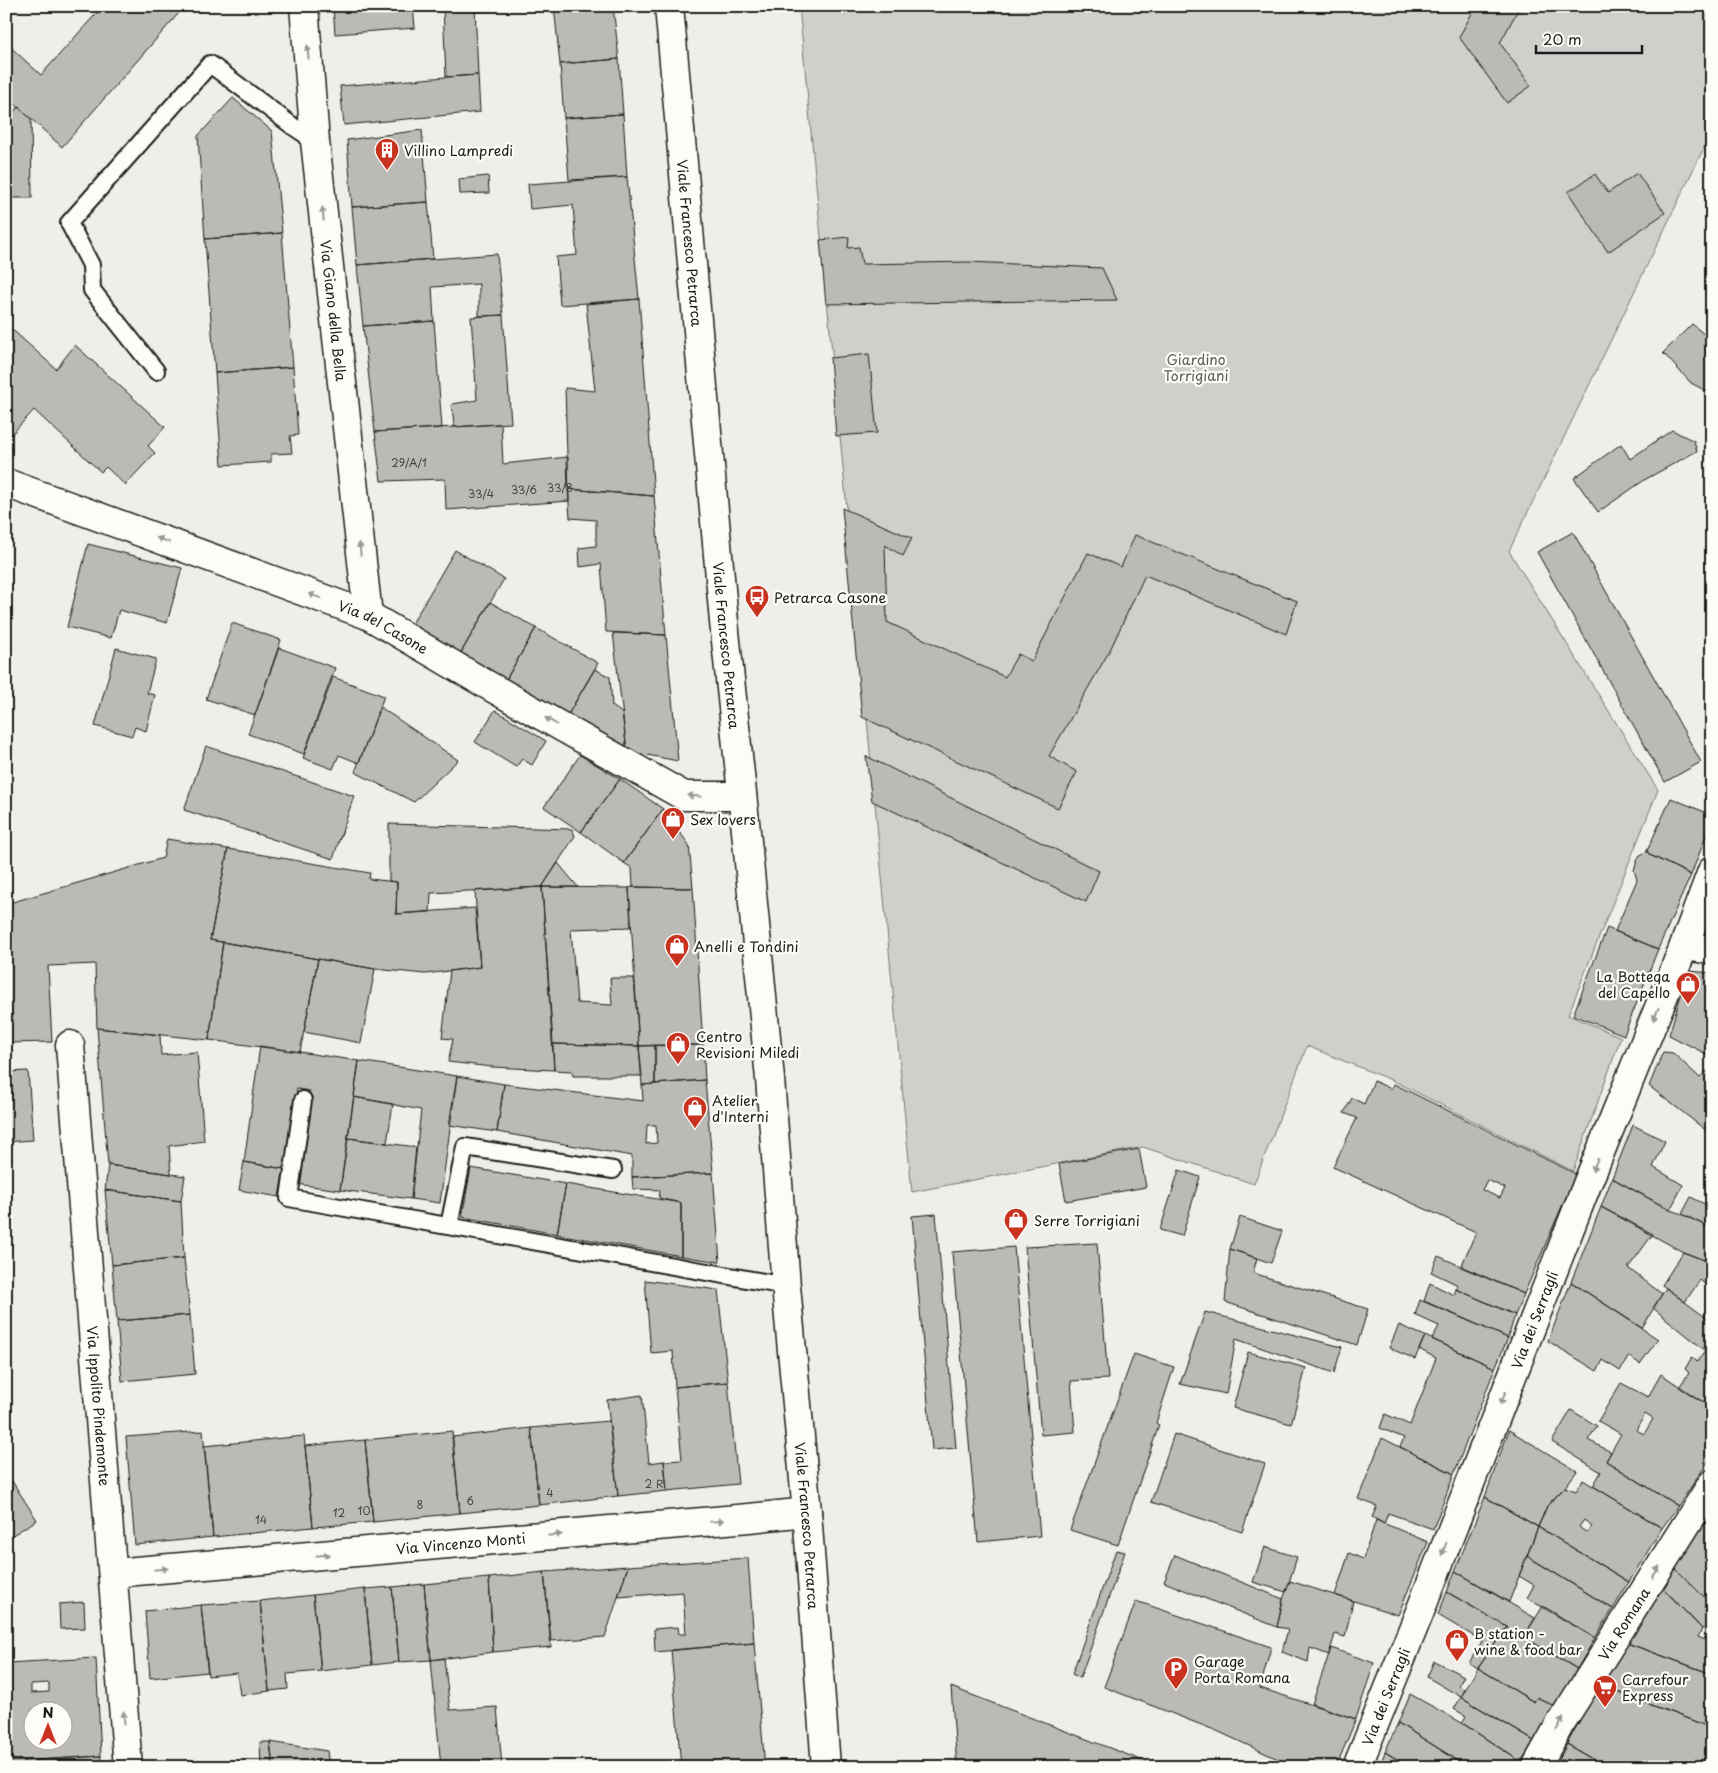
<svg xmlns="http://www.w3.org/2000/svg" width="1718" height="1773" viewBox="0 0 1718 1773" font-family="'Playpen Sans',sans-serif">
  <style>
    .green { fill: #d0cfcc; stroke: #767674 }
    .building { fill: #bbbab6; stroke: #1c1c1c; fill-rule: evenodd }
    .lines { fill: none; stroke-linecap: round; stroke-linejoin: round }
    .lane-casing { stroke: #1c1c1c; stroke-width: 20 }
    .street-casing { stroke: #1c1c1c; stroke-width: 31 }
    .primary-casing { stroke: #1c1c1c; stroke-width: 31 }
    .lane { stroke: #fdfcf7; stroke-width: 16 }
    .street { stroke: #fdfcf7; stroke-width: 28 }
    .primary { stroke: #fdfcf7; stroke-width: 28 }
    .oneway { fill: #989794 }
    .labels { text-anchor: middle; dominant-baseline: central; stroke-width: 4.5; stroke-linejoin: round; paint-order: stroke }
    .number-label { font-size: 11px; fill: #444442 }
    .poi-label { font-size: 14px; fill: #1c1c1c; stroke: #fdfcf7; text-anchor: start }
    .street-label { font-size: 14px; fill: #1c1c1c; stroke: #fdfcf7 }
    .park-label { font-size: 14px; fill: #5b5b5a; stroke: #fdfcf7 }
  </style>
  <rect width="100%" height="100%" fill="#f0eeea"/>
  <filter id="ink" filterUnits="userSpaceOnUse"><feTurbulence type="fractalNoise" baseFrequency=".02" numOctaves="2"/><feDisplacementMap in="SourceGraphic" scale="10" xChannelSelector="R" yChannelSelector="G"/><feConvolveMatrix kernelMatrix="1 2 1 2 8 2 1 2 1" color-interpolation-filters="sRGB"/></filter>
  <g filter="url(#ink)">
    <path class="green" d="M799,6H1712V131L1509,551L1658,790L1568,1015L1621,1037L1573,1171L1396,1082L1307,1046L1254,1184L1143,1147L912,1192Z"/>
    <path class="building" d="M103,6H185L62,147L6,96V43L41,75Z
      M333,6H413L415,28L335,34Z
      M443,6H475L478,75L446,77Z
      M475,6H510V8L475,12Z
      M554,6H613L619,59L560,64Z
      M1476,6H1520L1500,43L1531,86L1507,103L1459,37Z
      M619,59L623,114L564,118L560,64Z
      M478,75L480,112L344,125L340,86L446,77Z
      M233,98L272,131L282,233L205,239L198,136Z
      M19,107L31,119L32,198H6V118Z
      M623,114L627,177L569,180L564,118Z
      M422,130L428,202L352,207L347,140Z
      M1637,173L1665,213L1608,252L1568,192L1595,174L1608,193Z
      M488,176L489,193L460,194L459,179Z
      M627,177L639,299L560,305L556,257L577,255L573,205L530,209L528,184Z
      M428,202L433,259L357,265L352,207Z
      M282,233L293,367L215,373L205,239Z
      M849,237L848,248L859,247L862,264L969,262L1102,268L1117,300L826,304L820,240Z
      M497,254L503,315L479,316V284L432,287L434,321L363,326L357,265Z
      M639,299L654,496L568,489L565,388L595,391L586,304Z
      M503,315L511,423L454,427L452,404L477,400L471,317Z
      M434,321L442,428L375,432L363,326Z
      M6,324L56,369L75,345L165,427L148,446L155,453L125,485L106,467L101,472L34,410L11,435L6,430Z
      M1692,324L1712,341V394L1691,383L1663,353Z
      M869,354L877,433L836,436L830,358Z
      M293,367L298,435L290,436L292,453L271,454V462L222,465L215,373Z
      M501,424L503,464L568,457L569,501L446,510L445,479L381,481L375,432Z
      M1672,430L1694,441L1697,451L1646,479L1598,512L1574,478L1621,444L1630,459Z
      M568,489L654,496L666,635L606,632L601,564L580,567L579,548L596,546V520L570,518Z
      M842,508L912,538L903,556L885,545L887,622L1005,677L1018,654L1032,661L1088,553L1121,567L1135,535L1297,601L1286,634L1145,575L1110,650L1049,756L1077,772L1058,808L862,717Z
      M1573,532L1701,762L1665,782L1537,552Z
      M88,544L182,568L167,623L119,610L111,638L67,627Z
      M455,550L504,579L459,656L410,627Z
      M490,602L536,628L504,683L459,656Z
      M232,623L281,640L255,715L206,699Z
      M536,628L598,663L566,718L504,683Z
      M613,633L666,635L678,761L627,751Z
      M116,648L156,659L147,693L155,695L146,731L135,727L132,736L95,726Z
      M279,648L335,668L304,754L248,734Z
      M595,669L610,677L612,706L622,713L627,751L566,718Z
      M333,677L384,696L359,763L339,755L333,769L303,758Z
      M380,707L458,760L414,802L355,772Z
      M495,710L546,741L532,765L522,759L516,767L475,742Z
      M206,746L354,796L333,859L184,810Z
      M580,755L620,779L581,832L544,807Z
      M866,756L1099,871L1086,902L872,801Z
      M620,779L663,809L624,863L581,832Z
      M1671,798L1712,815V820L1691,875L1650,855L1647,851Z
      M663,809L689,845L693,888L633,887L632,868L624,863Z
      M389,824L572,829L575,836L542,887L431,893L430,912L396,914L397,882L389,881Z
      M167,839L228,849L210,940L223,942L209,1040L97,1028L95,964L48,966L52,1042L10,1043L6,904L163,858Z
      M228,849L370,873L369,879L397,882L396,914L475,908L480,967L425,974L375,969L210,940Z
      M1647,851L1650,855L1691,875L1658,949L1615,931L1637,880L1634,870L1639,856Z
      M558,863L578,887H542Z
      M542,887L629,888L631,927L571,929L577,1003L612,1005L610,978H634L639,1046L553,1044Z
      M542,887L554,1070L492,1067L448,1062L453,1039L442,1038L450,971L480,967L475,891Z
      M633,887L693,888L703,1045L639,1046L629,888Z
      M1607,928L1658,949L1624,1035L1573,1015Z
      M223,942L318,959L300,1052L209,1040Z
      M318,959L375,969L361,1043L304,1032Z
      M1688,971L1712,973V1057L1669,1035Z
      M97,1028L160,1035L161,1055L197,1052L204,1141L169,1146L171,1174L108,1165Z
      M553,1044L639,1046L642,1076H573L572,1071L554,1070Z
      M655,1045V1084L642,1085L639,1046Z
      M655,1045H703L705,1080L655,1084Z
      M260,1046L359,1061L340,1190L296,1184L310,1091L297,1089L284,1169L244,1162Z
      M1663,1052L1673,1053L1700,1078L1706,1071L1712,1076V1135L1649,1086Z
      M359,1061L457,1076L440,1203L411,1199L421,1110L354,1097Z
      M28,1071L33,1140L6,1142V1072Z
      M457,1076L504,1084L497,1132L449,1125Z
      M705,1080L713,1173L632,1177V1156L497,1132L504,1084L643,1101L642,1085ZM647,1125H656L657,1143L646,1144Z
      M1374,1081L1391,1089L1394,1084L1576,1174L1524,1294L1461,1267L1476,1232L1333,1167L1357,1118L1344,1113L1352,1098L1364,1104ZM1487,1180L1505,1188L1500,1198L1482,1190Z
      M354,1097L393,1104L387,1143L348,1138Z
      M1633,1125L1665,1141L1653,1167L1683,1185L1670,1210L1612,1178Z
      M348,1138L416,1147L411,1199L340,1190Z
      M1139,1149L1146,1187L1066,1201L1059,1164Z
      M244,1162L284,1169L279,1197L239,1190Z
      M108,1165L185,1176L181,1201L105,1190Z
      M471,1168L566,1184L557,1234L462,1217Z
      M1179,1170L1200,1177L1182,1236L1160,1230Z
      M713,1173L720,1262L681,1256V1203L659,1198L660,1190L633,1189L632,1177Z
      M1612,1178L1670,1210L1682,1214L1712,1229V1250L1704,1260L1683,1252L1601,1207Z
      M566,1184L681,1203V1256L557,1234Z
      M105,1190L181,1201L184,1258L112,1265Z
      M1691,1197L1712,1208V1229L1682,1214Z
      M1601,1207L1653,1234L1628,1268L1662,1294L1642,1328L1571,1282Z
      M936,1214L956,1448L932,1450L912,1216Z
      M1240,1217L1282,1231L1271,1263L1230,1249Z
      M1097,1243L1108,1379L1071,1381L1075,1432L1041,1435L1025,1247Z
      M1014,1247L1040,1536L978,1542L952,1252Z
      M1230,1249L1257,1258L1253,1273L1368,1309L1357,1345L1225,1302Z
      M1683,1252L1704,1260L1709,1267L1712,1269V1290L1700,1280L1685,1302L1662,1285Z
      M1438,1256L1524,1294L1515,1315L1456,1289L1458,1285L1431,1272Z
      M184,1258L190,1315L117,1321L112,1265Z
      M645,1280L718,1290L728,1382L675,1387L673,1351L651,1353Z
      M1571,1282L1658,1339L1640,1364L1629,1356L1620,1371L1603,1360L1597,1371L1548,1341Z
      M1430,1283L1454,1295L1456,1289L1515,1315L1508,1338L1424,1301Z
      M1666,1288L1712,1322V1356L1653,1308Z
      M1420,1300L1508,1338L1495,1368L1432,1339L1439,1326L1415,1315Z
      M1712,1305V1322L1704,1316Z
      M1205,1312L1342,1347L1334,1373L1236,1339L1226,1394L1180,1384Z
      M190,1315L195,1374L122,1381L117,1321Z
      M1399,1325L1425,1336L1415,1359L1389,1348Z
      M1425,1336L1495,1368L1454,1474L1400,1447L1404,1438L1380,1428L1385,1414L1410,1425L1436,1358L1419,1349Z
      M1705,1350L1712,1356V1408L1679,1387L1689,1373L1685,1369L1692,1357L1697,1362Z
      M1248,1352L1306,1368L1291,1424L1233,1408Z
      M1134,1354L1174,1367L1156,1423L1159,1425L1118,1545L1070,1530Z
      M1661,1374L1712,1408V1456L1678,1506L1606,1461L1621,1434L1598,1421L1621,1383L1648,1397ZM1645,1414L1653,1419L1644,1434L1636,1430Z
      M728,1382L738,1484L667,1491L664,1461L682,1460L675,1387Z
      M642,1395L649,1463L664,1461L667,1491L618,1496L607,1400Z
      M1571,1410L1597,1426L1588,1440L1611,1452L1606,1461L1678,1506L1662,1528L1593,1486L1601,1472L1552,1442Z
      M609,1421L618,1496L539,1505L531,1428Z
      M531,1428L539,1505L460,1513L452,1437Z
      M1509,1430L1577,1471L1565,1487L1547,1506L1538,1527L1485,1497Z
      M203,1431L213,1537L135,1545L126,1437Z
      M452,1431L460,1513L373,1522L365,1440Z
      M1174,1434L1265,1464L1242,1532L1151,1502Z
      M304,1436L313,1527L213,1537L204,1446Z
      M1382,1438L1454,1474L1433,1529L1388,1513L1384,1524L1372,1517L1377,1506L1358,1499Z
      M365,1440L373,1522L313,1527L305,1446Z
      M8,1475L37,1520L6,1539V1476Z
      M1583,1480L1662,1528L1629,1582L1538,1527L1547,1506L1565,1487L1576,1491ZM1584,1520L1592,1526L1587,1533L1579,1527Z
      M1485,1497L1538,1527L1509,1602L1455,1571Z
      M1712,1504V1605L1673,1566Z
      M1376,1520L1428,1542L1398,1615L1335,1595L1349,1553L1363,1559Z
      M1538,1527L1629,1582L1613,1609L1527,1556Z
      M1265,1547L1297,1557L1286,1592L1253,1582Z
      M1116,1550L1125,1552L1080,1678L1072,1674Z
      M1175,1555L1283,1599L1277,1627L1164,1582Z
      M1527,1556L1613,1609L1595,1638L1527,1598L1534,1585L1519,1576Z
      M748,1558L754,1643L655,1652L654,1629L678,1627L679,1634H686L683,1592L618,1597L628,1566Z
      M628,1566L605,1637L551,1641L544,1572Z
      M1673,1566L1712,1605V1632L1706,1627L1702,1629L1661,1586Z
      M1455,1571L1535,1618L1524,1637L1447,1592Z
      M544,1572L551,1647L493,1652L489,1578Z
      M489,1578L493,1652L431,1660L424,1584Z
      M1290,1581L1353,1601L1345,1637L1335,1634L1329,1655L1310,1648L1308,1662L1282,1652L1288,1629L1277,1627L1283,1599Z
      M424,1584L431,1660L399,1662L392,1587Z
      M1661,1586L1702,1629L1698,1637L1712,1643V1674L1627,1643Z
      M392,1587L399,1662L372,1665L365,1589Z
      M365,1589L372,1665L321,1671L313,1595Z
      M1447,1592L1507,1627L1478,1668L1469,1663L1482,1641L1438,1615Z
      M313,1595L321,1671L287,1674L288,1689L269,1691L260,1601Z
      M260,1601L269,1691L240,1695L237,1673L208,1676L201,1605Z
      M1136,1601L1271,1647L1260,1688L1356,1719L1336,1767H1295L1217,1731L1104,1687Z
      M84,1602L85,1628L60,1629L59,1604Z
      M201,1605L208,1672L150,1678L145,1611Z
      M1543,1606L1595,1638L1577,1669L1524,1637Z
      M1507,1627L1577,1669L1555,1707L1537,1697L1534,1702L1478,1668Z
      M754,1643L765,1767H681L671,1650Z
      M1627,1643L1712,1674V1728L1599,1685Z
      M1331,1648L1374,1663L1356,1719L1312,1704Z
      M96,1658L101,1756L6,1762V1663ZM49,1683V1692L31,1693V1684ZM32,1710H62V1740H53V1743L34,1744V1740H32Z
      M444,1658L450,1710L497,1707L502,1767H441L431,1660Z
      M1434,1661L1464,1676L1459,1685L1465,1690L1461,1697L1427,1677Z
      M1478,1668L1534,1702L1537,1697L1555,1707L1534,1741L1461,1697Z
      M1599,1685L1712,1728V1767H1607L1567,1744Z
      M951,1687L1159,1767H957Z
      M1410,1694L1462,1723L1521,1762L1519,1767H1468L1398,1723Z
      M1461,1697L1534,1741L1521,1762L1462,1723L1466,1716L1454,1709Z
      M1398,1723L1468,1767H1410L1385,1752Z
      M260,1742H270L273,1767H261Z
      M270,1742L327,1751L329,1767H273Z
      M1567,1744L1607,1767H1555Z
      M1385,1752L1410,1767H1379Z
      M101,1756L102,1767H6V1762Z"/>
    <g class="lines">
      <defs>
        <path id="lane" d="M156,371L92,290L91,265L69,223L210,64L294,127L315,141
          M303,1100L289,1198L786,1286
          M449,1226L465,1147L613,1170"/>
        <g id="street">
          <path id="s1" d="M304,6L315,141L368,615"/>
          <path id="s2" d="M6,483L368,615L484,683L684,796H742"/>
          <path d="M1684,946L1712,950"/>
          <path id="s3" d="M70,1045L128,1767"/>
          <path id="s4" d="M113,1573L749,1518L807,1512"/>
          <path id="s5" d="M1357,1767L1419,1614L1588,1182L1684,946L1712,871"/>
          <path id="s6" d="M1536,1767L1560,1724L1712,1484"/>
        </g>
        <g id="primary">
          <path id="s7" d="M669,6L724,622L746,831L770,1079L786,1286L807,1512L826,1767"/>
        </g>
      </defs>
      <use href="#lane" class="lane-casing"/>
      <use href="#street" class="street-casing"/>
      <use href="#primary" class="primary-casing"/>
      <use href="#lane" class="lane"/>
      <use href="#street" class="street"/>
      <use href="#primary" class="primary"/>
    </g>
    <defs><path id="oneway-solid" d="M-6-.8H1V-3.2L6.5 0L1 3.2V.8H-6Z" transform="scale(1.25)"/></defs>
    <g class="oneway">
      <use href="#oneway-solid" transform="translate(308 52) rotate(-95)"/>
      <use href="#oneway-solid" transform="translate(323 214) rotate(-96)"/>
      <use href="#oneway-solid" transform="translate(163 540) rotate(-160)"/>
      <use href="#oneway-solid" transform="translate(360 549) rotate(-96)"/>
      <use href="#oneway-solid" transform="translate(315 596) rotate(-160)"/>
      <use href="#oneway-solid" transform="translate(551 721) rotate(-150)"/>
      <use href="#oneway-solid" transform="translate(694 796) rotate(-177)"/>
      <use href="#oneway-solid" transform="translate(1656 1014) rotate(112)"/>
      <use href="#oneway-solid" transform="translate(1595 1165) rotate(112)"/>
      <use href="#oneway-solid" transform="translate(1503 1398) rotate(111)"/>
      <use href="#oneway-solid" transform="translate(717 1521) rotate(-5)"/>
      <use href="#oneway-solid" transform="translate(555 1535) rotate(-5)"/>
      <use href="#oneway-solid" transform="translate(1444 1549) rotate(111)"/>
      <use href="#oneway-solid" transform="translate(323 1555) rotate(-5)"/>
      <use href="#oneway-solid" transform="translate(161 1569) rotate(-5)"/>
      <use href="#oneway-solid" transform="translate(1656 1572) rotate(-58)"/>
      <use href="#oneway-solid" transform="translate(124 1718) rotate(-94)"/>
      <use href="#oneway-solid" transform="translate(1560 1724) rotate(-59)"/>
    </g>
  </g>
  <defs>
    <symbol id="building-pin" viewBox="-11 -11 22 30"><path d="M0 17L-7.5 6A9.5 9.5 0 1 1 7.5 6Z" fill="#c8321e" stroke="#fdfcf7"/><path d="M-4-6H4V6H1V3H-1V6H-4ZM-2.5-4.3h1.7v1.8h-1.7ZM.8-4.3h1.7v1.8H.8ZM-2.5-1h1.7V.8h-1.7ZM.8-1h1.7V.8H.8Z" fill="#fff"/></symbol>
    <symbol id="bus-pin" viewBox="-11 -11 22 30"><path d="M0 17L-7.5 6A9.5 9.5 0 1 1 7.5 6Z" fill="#c8321e" stroke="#fdfcf7"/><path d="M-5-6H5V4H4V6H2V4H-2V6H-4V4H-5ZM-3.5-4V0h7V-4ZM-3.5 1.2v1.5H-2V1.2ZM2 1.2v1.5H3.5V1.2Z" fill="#fff"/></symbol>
    <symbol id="shop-pin" viewBox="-11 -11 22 30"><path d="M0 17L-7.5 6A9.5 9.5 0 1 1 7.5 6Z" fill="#c8321e" stroke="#fdfcf7"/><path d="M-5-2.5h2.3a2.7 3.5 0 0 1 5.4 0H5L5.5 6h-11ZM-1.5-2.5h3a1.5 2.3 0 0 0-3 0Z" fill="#fff"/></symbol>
    <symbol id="parking-pin" viewBox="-11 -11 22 30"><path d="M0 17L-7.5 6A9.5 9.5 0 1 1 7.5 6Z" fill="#c8321e" stroke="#fdfcf7"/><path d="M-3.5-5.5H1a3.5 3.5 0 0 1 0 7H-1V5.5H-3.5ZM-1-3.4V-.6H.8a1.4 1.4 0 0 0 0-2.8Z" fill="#fff"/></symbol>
    <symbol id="supermarket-pin" viewBox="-11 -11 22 30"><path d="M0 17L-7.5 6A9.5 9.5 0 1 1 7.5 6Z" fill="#c8321e" stroke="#fdfcf7"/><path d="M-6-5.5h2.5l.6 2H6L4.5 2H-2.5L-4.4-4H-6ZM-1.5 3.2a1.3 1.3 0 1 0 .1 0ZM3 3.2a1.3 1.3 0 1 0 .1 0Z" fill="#fff"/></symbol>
  </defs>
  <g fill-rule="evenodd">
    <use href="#building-pin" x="373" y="136" width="28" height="38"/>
    <use href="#bus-pin" x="743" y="583" width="28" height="38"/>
    <use href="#shop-pin" x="659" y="805" width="28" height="38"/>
    <use href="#shop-pin" x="663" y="932" width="28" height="38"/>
    <use href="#shop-pin" x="1674" y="970" width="28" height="38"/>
    <use href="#shop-pin" x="664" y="1030" width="28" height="38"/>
    <use href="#shop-pin" x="681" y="1094" width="28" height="38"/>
    <use href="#shop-pin" x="1002" y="1206" width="28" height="38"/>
    <use href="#shop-pin" x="1443" y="1627" width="28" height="38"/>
    <use href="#parking-pin" x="1162" y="1655" width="28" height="38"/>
    <use href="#supermarket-pin" x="1591" y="1673" width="28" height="38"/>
  </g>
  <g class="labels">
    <g class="number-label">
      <text x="409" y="462">29/A/1</text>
      <text x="560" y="487">33/8</text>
      <text x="524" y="489">33/6</text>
      <text x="481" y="493">33/4</text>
      <text x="654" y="1483">2 R</text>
      <text x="550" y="1492">4</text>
      <text x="470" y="1500">6</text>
      <text x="420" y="1504">8</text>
      <text x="364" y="1510">10</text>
      <text x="339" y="1512">12</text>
      <text x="261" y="1519">14</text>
    </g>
    <g class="poi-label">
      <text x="404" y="150">Villino Lampredi</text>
      <text x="774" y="597">Petrarca Casone</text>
      <text x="690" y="819">Sex lovers</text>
      <text x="694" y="946">Anelli e Tondini</text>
      <text x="1670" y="976" text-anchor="end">La Bottega<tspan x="1670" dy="16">del Capello</tspan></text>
      <text x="696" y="1036">Centro<tspan x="696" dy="16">Revisioni Miledi</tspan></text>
      <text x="712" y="1100">Atelier<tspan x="712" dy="16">d'Interni</tspan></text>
      <text x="1034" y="1220">Serre Torrigiani</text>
      <text x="1474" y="1633">B station -<tspan x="1474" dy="16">wine &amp; food bar</tspan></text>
      <text x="1194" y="1661">Garage<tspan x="1194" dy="16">Porta Romana</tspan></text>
      <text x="1622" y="1679">Carrefour<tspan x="1622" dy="16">Express</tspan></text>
    </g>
    <g class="street-label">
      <text stroke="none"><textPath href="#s7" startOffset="238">Viale Francesco Petrarca</textPath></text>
      <text stroke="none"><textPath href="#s1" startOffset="306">Via Giano della Bella</textPath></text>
      <text stroke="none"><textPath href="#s2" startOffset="404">Via del Casone</textPath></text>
      <text stroke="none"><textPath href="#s7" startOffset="642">Viale Francesco Petrarca</textPath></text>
      <text stroke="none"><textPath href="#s5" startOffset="481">Via dei Serragli</textPath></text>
      <text stroke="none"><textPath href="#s3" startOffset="362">Via Ippolito Pindemonte</textPath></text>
      <text stroke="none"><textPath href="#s7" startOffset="1526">Viale Francesco Petrarca</textPath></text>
      <text stroke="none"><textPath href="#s4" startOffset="349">Via Vincenzo Monti</textPath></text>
      <text stroke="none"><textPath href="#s6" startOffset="168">Via Romana</textPath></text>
      <text stroke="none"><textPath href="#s5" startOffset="76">Via dei Serragli</textPath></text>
    </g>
    <g class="park-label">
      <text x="1196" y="359">Giardino<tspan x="1196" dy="16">Torrigiani</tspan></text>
    </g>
  </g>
  <rect width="1718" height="1773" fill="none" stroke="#fdfcf7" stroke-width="25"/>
  <rect x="12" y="12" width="1693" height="1748" fill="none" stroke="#1c1c1c" stroke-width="2" filter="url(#ink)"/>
  <g transform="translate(48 1726)"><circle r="24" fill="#fdfcf7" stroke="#a3a29f"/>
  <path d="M0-4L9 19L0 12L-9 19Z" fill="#c8321e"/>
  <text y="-8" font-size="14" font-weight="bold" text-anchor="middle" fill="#1c1c1c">N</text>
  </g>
  <path d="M1536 45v8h106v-8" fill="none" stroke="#1c1c1c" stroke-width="2.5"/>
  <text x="1543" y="45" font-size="15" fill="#1c1c1c" stroke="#fdfcf7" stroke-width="4" paint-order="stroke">20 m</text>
</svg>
